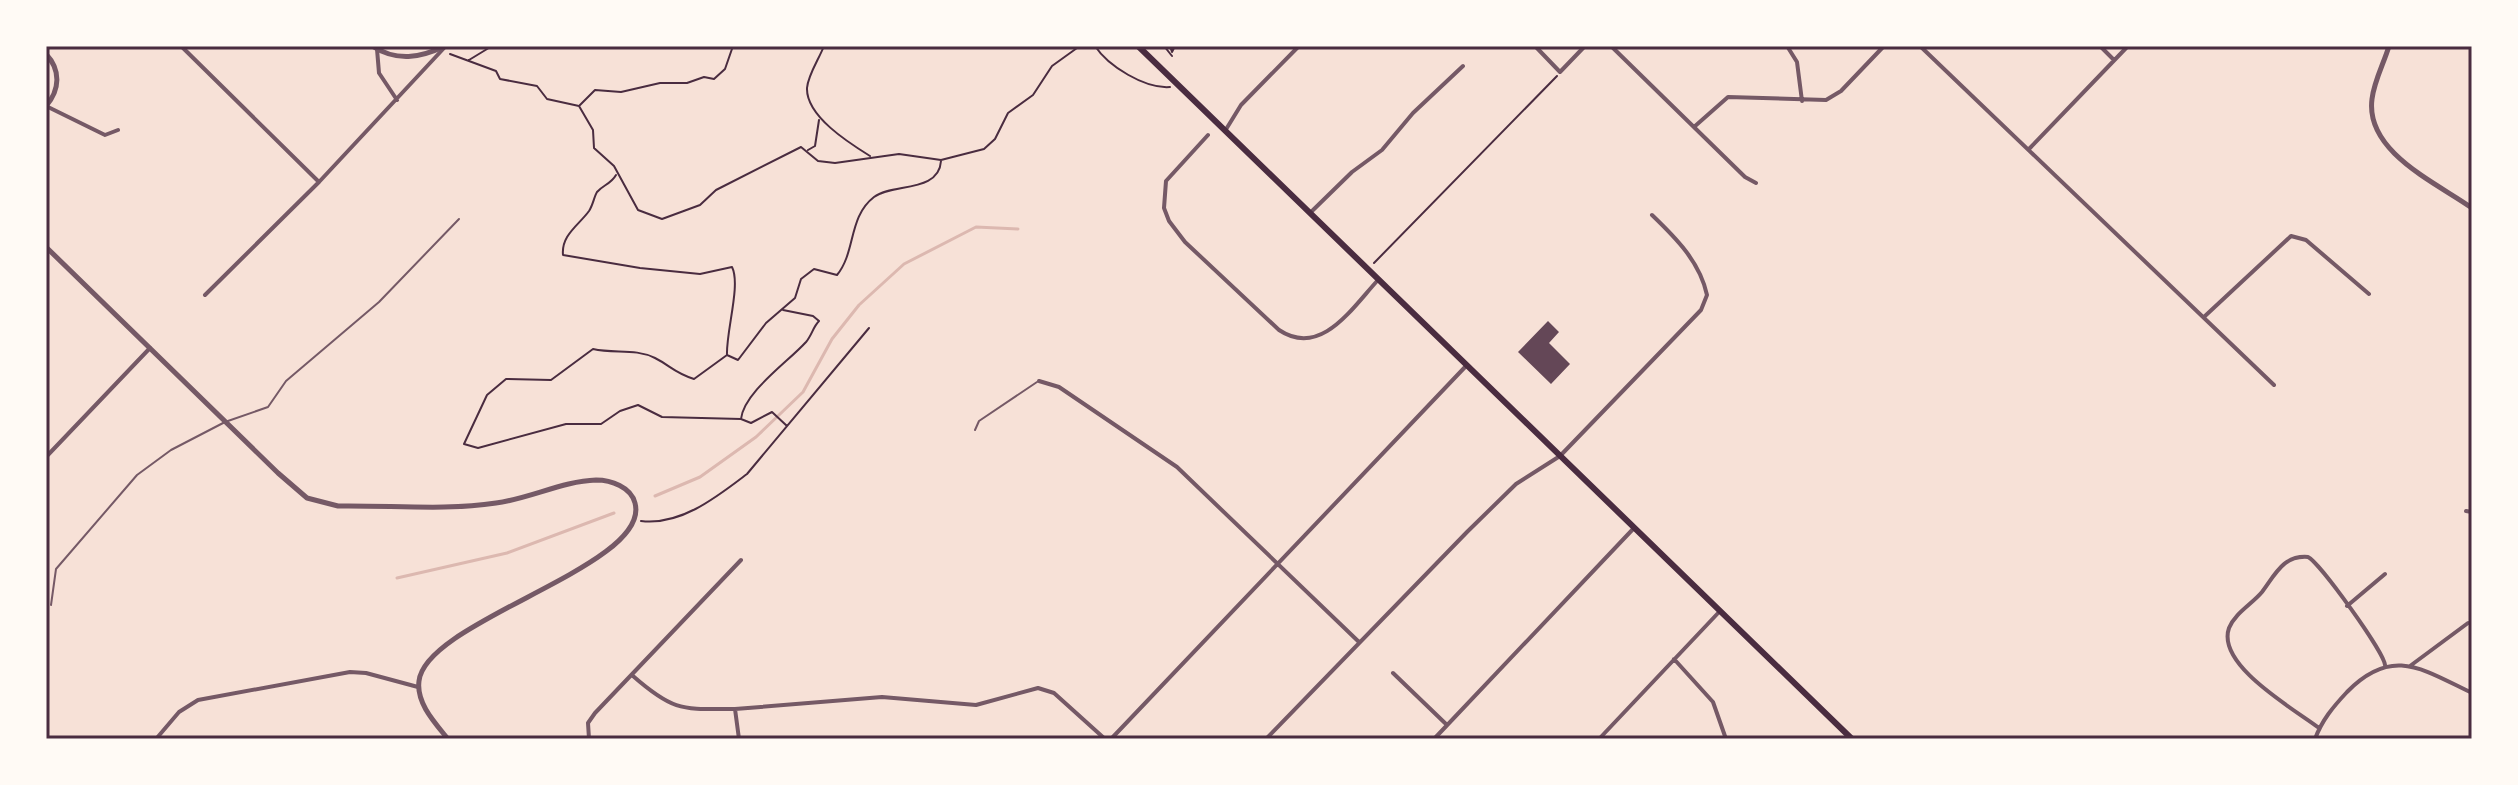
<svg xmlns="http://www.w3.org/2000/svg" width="2518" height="785" viewBox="0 0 2518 785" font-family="'Public Sans',sans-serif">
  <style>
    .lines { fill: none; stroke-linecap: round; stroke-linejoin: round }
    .stream { stroke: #dcb8b0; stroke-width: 3 }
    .building { fill: #644757 }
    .path { stroke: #4a2c40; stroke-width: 2 }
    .service { stroke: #755966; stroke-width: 2 }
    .minor { stroke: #755966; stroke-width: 4 }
    .tertiary { stroke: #755966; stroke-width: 5 }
    .secondary { stroke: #4a2c40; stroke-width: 6 }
    .neatline { fill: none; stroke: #4a2c40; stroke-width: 3 }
  </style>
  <rect width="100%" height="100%" fill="#f7e1d7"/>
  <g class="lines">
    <path class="stream" d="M655,496L700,477L756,437L803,392L832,339L859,305L904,264L976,227L1018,229
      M397,578L507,553L614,513"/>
  </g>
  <path class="building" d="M1548,321L1559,332L1549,343L1570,364L1551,384L1518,352Z"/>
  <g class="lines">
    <path class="path" d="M824,46C819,59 808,75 807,88C806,116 849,143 870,156
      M1095,46C1108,66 1145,89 1170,87
      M1164,46L1172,56
      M1170,46L1172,52L1175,46
      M450,54L496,71L500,79L537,86L547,99L579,106L593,130L594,148L614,166L638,210L662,219L700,205L716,190L801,147L818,161L835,163L899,154L941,160L984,149L995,139L1008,113L1033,95L1052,66L1077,48L1093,46
      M469,60L492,46
      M580,105L595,90L621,92L660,83H687L704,77L714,79L725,69L733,46
      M808,150L815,146L819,120
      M616,175C611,184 603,185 597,192C594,197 593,205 589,211C579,225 561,235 563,255L640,268L700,274L732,267C741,285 726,331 727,355L738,360L766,323L795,298L801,279L814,269L837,275C856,252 848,217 874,197C892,183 939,193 941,161
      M1374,263L1557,76
      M783,310L813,316L819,321C813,327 812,335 806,342C788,362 744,392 741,419L751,423L772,412L787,426
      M727,355L694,379C673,372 671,366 655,358C635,348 615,354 593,349L551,380L506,379L487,395L464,444L478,448L566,424H601L620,411L638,405L662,417L741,419
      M641,521C681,526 718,496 747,474L869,328"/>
    <path class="service" d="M975,430L979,421L1037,382
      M51,605L56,569L137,475L171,450L225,422L268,407L286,381L379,302L459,219"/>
    <path class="minor" d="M181,46L319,182
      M1535,46L1560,72L1585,46
      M1611,46L1745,177L1756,183
      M1787,46L1797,62L1802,101
      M1920,46L2274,385
      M2100,46L2114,60
      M377,49L379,73L397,100
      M46,106L105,135L118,130
      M1694,127L1728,97L1826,100L1841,91L1884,46
      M1225,131L1241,105L1299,46
      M1208,135L1166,181L1164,208L1169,221L1185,242L1279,330C1321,358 1352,308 1378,280
      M2029,149L2128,46
      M1310,213L1352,172L1382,150L1413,113L1463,66
      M205,295L319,182L444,48
      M2205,316L2291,236L2306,240L2369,294
      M1039,381L1059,387L1177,467L1359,642
      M46,457L150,348
      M2466,511L2472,512
      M2347,606L2385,574
      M1674,659L1713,702L1726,739
      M2410,666L2468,623
      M1393,673L1447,725
      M633,676C674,712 682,709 735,709L739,739
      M735,709L882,697L976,705L1038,688L1054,693L1105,739
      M2319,728C2294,709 2216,665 2229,628C2235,613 2252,604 2262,592C2275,575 2283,555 2308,557C2320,563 2384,652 2385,665
      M156,739L179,712L198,700L350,672L366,673L418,687
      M589,739L588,723L595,713L741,560
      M1111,739L1466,366
      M1266,739L1467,532L1516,484L1560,456L1701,310L1707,295C1700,262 1676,238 1652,215
      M1434,739L1634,528
      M1599,739L1720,611
      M2315,739C2322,720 2333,707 2347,692C2392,646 2422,669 2472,693"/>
    <path class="tertiary" d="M372,46C397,62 420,58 445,46
      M2389,46C2384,63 2374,81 2372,99C2365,152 2437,183 2472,208
      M46,54C61,70 60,90 46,106
      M46,247L278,473L307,498L338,506C390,505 445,511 496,503C529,499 563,481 596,480C611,480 631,487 635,503C652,566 426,620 419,681C416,703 435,723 448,739"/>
    <path class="secondary" d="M1138,46L1852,739"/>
  </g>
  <rect width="2518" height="785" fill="none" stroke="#fffaf5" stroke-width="96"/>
  <rect x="48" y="48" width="2422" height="689" class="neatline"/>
</svg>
